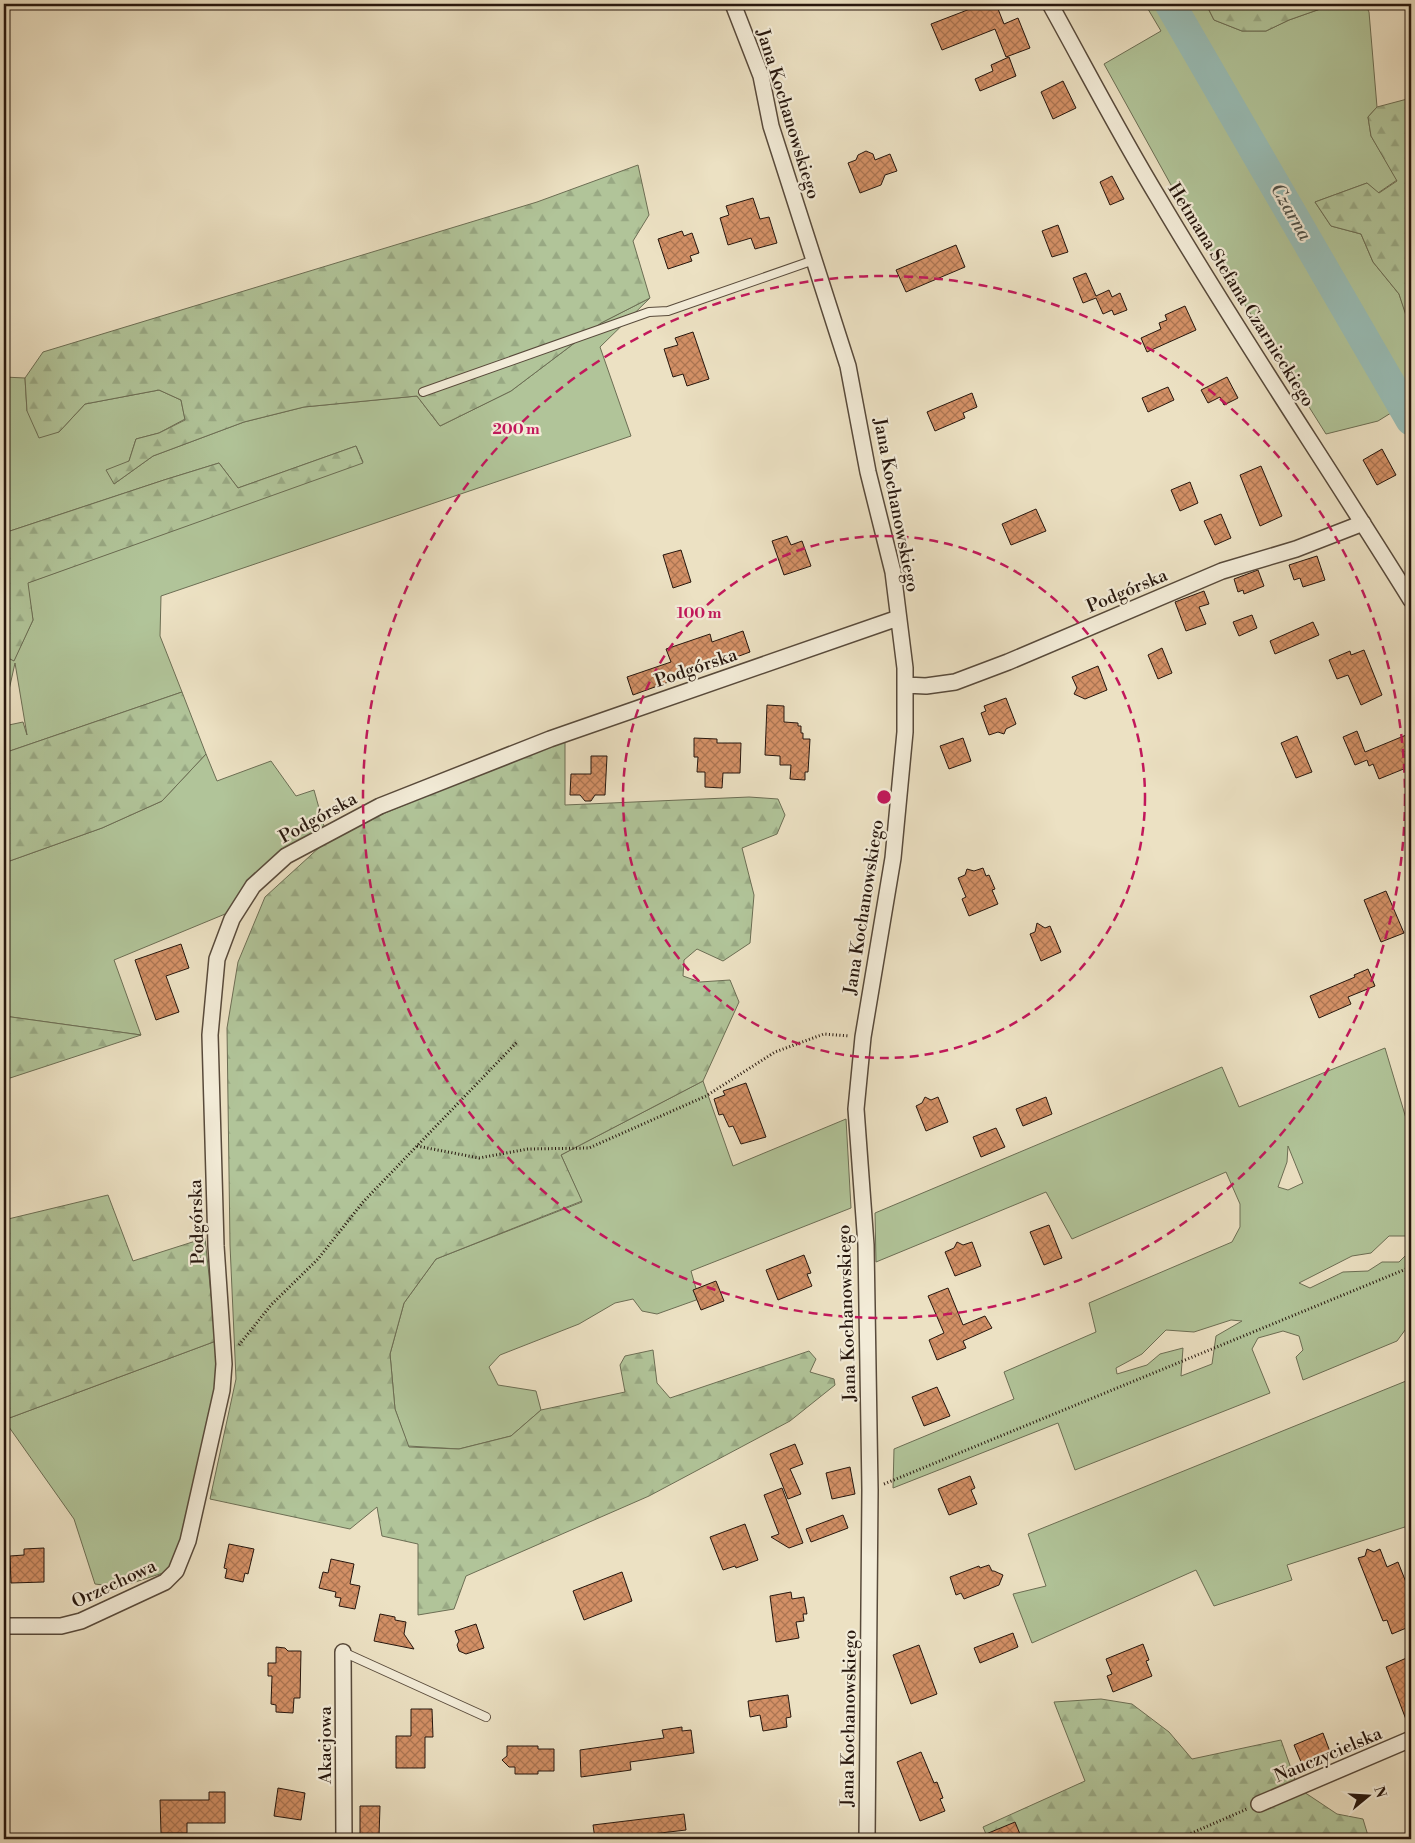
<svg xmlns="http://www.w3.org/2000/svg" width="1415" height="1843" viewBox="0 0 1415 1843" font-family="'Libre Bodoni',serif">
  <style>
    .green { fill: #b1c499; stroke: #6c6e54; fill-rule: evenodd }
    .forest { fill: url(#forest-firs); stroke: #6c6e54 }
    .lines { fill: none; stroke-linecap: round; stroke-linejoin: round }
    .river { stroke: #99bdb6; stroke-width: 31 }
    .building { fill: url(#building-cross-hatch); stroke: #27170e }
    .service-casing { stroke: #584a3b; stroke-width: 10 }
    .minor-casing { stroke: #584a3b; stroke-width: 18 }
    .path { stroke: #27170e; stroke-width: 3; stroke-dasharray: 1 2.5; stroke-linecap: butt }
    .service { stroke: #f3ecd8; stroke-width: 8 }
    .minor { stroke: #f3ecd8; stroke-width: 15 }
    .ring { fill: none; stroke: #c2185b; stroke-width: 2.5; stroke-dasharray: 9 6 }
    .labels { text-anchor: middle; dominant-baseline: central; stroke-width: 4.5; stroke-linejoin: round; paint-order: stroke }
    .street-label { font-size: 18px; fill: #27170e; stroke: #f3ecd8 }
    .water-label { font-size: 19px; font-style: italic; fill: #4f5149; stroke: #f3ecd8 }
    .centre { fill: #c2185b; stroke: #f3ecd8; stroke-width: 2.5 }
    .ring-label { font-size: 15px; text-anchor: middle; font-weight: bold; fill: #c2185b; stroke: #f3ecd8; stroke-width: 4.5; stroke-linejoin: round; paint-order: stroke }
  </style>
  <defs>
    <pattern id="forest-firs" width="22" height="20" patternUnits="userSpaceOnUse" patternTransform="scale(1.25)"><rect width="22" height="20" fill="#b1c499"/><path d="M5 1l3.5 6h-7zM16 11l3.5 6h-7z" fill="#98a883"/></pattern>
    <pattern id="building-cross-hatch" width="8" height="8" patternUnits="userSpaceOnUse" patternTransform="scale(1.25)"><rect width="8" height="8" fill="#d39066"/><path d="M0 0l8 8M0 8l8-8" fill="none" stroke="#ab7552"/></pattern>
  </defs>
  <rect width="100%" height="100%" fill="#ece1c3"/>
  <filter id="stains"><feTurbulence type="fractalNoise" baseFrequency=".004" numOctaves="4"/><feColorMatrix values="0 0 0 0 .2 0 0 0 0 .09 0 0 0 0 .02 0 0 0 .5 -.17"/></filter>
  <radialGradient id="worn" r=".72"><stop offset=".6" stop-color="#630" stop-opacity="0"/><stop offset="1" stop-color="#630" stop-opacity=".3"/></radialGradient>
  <path class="green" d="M1145,4H1206L1214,20L1242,31H1266L1289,20L1323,8L1326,4H1365L1369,12L1377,107L1368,117L1371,136L1397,180L1378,193L1367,183L1315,202L1331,226L1361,234L1373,262L1399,294L1406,314L1411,331V409L1185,17L1176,23L1399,408L1378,421L1326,434L1181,203L1104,64L1161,31Z
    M650,298L600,347L631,436L161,596L160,636L182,692L4,753V726L23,722L27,735L15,663L9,690L4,693V656L14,660L33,620L27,583L363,462L356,446L238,488L219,463L164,480L7,532L4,535V377L25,378L27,411L59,432L85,404L159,390L181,400L185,419L159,433L136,439L129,461L114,484L153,456L244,422L304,407L417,396L440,426L511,391L601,323Z
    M206,754L217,781L271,761L296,796L314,790L324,826L300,840L242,907L114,960L141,1035L4,1016V863L102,828L162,801Z
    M1385,1048L1411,1135V1236H1389L1371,1253L1352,1256L1299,1283L1310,1288L1343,1272L1368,1271L1382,1262H1399L1411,1250V1322L1397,1341L1303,1380L1296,1357L1303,1350L1299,1336L1283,1331L1258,1338L1252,1349L1270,1393L1075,1470L1058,1423L893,1488L894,1449L1014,1399L1004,1372L1096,1332L1089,1303L1232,1242L1240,1227V1204L1226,1172L1072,1239L1046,1192L876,1262L875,1213L1222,1067L1239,1107ZM1288,1146L1303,1183L1288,1190L1278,1187L1287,1162ZM1231,1320L1242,1321L1216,1336L1212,1364L1181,1376L1183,1348L1160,1354L1147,1365L1117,1374L1116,1368L1142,1354L1166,1330L1194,1332Z
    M703,1081L733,1166L846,1119L851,1208L691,1271L699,1299L657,1314L642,1311L633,1299L615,1303L579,1324L500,1355L489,1367L498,1385L536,1391L541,1410L511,1436L459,1449L408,1446L395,1409L390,1354L404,1303L436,1259L582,1202L561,1155Z
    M216,1341L223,1377L184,1555L172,1570L120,1587L95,1584L74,1519L4,1420Z
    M1411,1379V1525L1287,1565L1292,1580L1214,1606L1196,1570L1032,1643L1013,1594L1046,1586L1028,1534Z"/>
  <path class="forest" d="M1206,4H1326L1323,8L1289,20L1266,31H1242L1214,20Z
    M1411,98V331L1399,294L1373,262L1361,234L1331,226L1315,202L1367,183L1379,193L1397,181L1371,136L1368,117L1377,107Z
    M638,165L649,215L633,241L650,298L601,323L511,391L440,426L417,396L304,407L244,422L153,456L114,484L106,470L129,461L136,439L159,433L185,420L181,400L159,390L85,404L59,432L39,438L27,411L25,378L43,352L537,202Z
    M356,446L363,463L28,583L33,620L14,661L4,656V535L7,532L164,480L219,463L238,488Z
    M182,692L206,754L162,801L102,828L4,863V753Z
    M565,739V805L749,797L778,799L785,815L777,834L742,848L754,895L750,943L723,961L697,949L684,960L683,976L700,982L730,980L739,1002L703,1081L561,1155L582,1201L436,1259L404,1303L390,1354L395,1409L409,1447L459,1449L511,1436L541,1410L625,1392L620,1365L625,1356L653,1350L657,1383L670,1398L809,1351L816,1359L810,1372L834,1379L835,1385L790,1421L649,1496L466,1576L454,1609L418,1615V1544L382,1536L377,1507L350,1529L210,1499L236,1379L230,1245L227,1028L238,962L265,897L334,834Z
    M4,1016L141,1035L4,1080Z
    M108,1195L133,1261L205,1238L216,1341L4,1420V1220Z
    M1101,1699L1132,1704L1169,1732L1192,1759L1281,1740L1298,1788L1337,1814L1363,1819L1369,1839H988L983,1827L1085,1781L1054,1702Z"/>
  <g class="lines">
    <path class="river" d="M1170,4L1411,420"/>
  </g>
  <path class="building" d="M983,4H996L1004,24L1018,18L1030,48L1006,57L995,29L942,50L931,24Z
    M1009,57L1016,76L980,91L975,79L993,71L991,65Z
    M1063,81L1076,108L1053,119L1041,92Z
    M866,151L873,154L875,160L890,154L897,171L885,175L881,185L860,193L848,163L856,160L858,155Z
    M1112,176L1124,199L1110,205L1100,182Z
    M753,198L760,219L769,217L777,243L755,249L751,238L728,245L720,218L729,215L726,206Z
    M1058,225L1068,252L1052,257L1042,231Z
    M682,231L684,236L692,233L699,253L690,256L692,261L668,269L658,239Z
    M956,245L965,267L906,292L896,270Z
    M1086,273L1096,296L1109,290L1112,297L1120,293L1127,310L1114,315L1112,310L1103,314L1096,298L1083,303L1073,278Z
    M1185,306L1196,330L1147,352L1141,338L1161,329L1159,323L1167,320L1165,315Z
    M693,332L709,379L687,386L683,374L673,377L664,349L678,345L675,338Z
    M1227,377L1238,398L1224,405L1220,397L1208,403L1201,390Z
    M1168,387L1174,400L1148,412L1142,398Z
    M972,393L977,407L963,413L965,418L935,431L927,412Z
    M1382,449L1396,475L1377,485L1363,460Z
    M1261,466L1282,516L1260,526L1240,475Z
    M1190,482L1198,503L1180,511L1171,490Z
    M1036,509L1046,531L1011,545L1002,524Z
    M1221,514L1231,538L1215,545L1204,521Z
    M787,536L791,545L802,541L811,566L784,575L772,541Z
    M681,550L691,582L673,588L663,555Z
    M1317,556L1325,580L1303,587L1300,578L1294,580L1289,565Z
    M1258,570L1264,586L1244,594L1243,590L1238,592L1234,579Z
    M1204,591L1209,604L1199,607L1206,624L1186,631L1175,602Z
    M1252,615L1257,628L1239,636L1233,622Z
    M1313,622L1319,635L1275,654L1270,641Z
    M743,631L750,652L633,695L627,677L671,662L666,649L710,634L712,642Z
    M1162,648L1172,673L1158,679L1148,655Z
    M1364,650L1382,695L1361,705L1348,675L1337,679L1329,660L1350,651L1351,655Z
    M1098,666L1107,690L1085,699L1074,694L1077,688L1072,677Z
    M1006,698L1016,724L1006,729L1004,734L998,732L989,735L981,713L986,711L984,706Z
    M767,705L784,706V722L798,723V726H801V733H803V739H810L808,772H805V780L790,779L791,765H780V756L765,755Z
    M1357,731L1365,752L1411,733V749L1405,751L1411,766L1379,779L1373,764L1369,766L1367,760L1355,765L1343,737Z
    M1297,736L1312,772L1296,778L1281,743Z
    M694,738L717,739V743H741L740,773H723L722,788L705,787V772H697L698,757H694Z
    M963,738L971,761L949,769L940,746Z
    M591,756H607L605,795H595L591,801H585L580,795H570L571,774H591Z
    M983,868L986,876L989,875L995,889L992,890L998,904L969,916L962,899L966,897L958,878L965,875L967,869L974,871Z
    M1386,891L1404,933L1381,942L1364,900Z
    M1037,923L1045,928L1050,926L1061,952L1041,961L1030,934L1035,932Z
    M181,944L189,968L166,976L179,1012L156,1020L135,960Z
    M1368,969L1375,986L1348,997L1351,1004L1319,1018L1310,996L1355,977L1354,975Z
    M746,1083L766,1137L741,1144L733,1126L729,1127L723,1114L719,1115L714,1099L725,1095L723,1091Z
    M925,1097L931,1100L938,1097L948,1122L926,1131L916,1106L922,1103Z
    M1046,1097L1052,1114L1023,1126L1016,1109Z
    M996,1128L1005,1147L981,1157L973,1137Z
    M1049,1225L1062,1258L1044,1265L1030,1232Z
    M957,1242L963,1245L972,1242L981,1266L955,1276L945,1252L954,1248Z
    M804,1255L811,1273L807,1274L812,1286L778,1300L766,1270Z
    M716,1281L724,1301L701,1310L693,1290Z
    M948,1288L963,1325L985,1316L992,1328L963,1341L966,1348L937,1360L929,1340L944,1333L928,1296Z
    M937,1387L950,1416L924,1426L912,1397Z
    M795,1444L803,1464L790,1469L801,1494L788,1499L770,1454Z
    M850,1467L855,1494L832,1499L826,1473Z
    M970,1476L975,1488L971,1490L977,1504L949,1515L938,1489Z
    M782,1488L803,1543L789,1548L771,1537L779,1534L764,1495Z
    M843,1515L848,1528L811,1542L806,1529Z
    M745,1524L758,1560L736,1568L735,1566L723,1570L710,1537Z
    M229,1544L254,1549L248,1574L245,1573L243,1582L225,1578L227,1569L224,1568Z
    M44,1548V1582L11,1583L10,1556L24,1555V1549Z
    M1367,1549L1374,1552L1380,1549L1387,1567L1398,1562L1411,1595V1626L1392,1634L1387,1620L1383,1621L1358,1558L1365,1556Z
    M331,1559L354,1564L350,1584L360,1586L355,1609L339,1606L341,1598L335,1597L336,1592L319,1588L323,1572L328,1573Z
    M989,1565L992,1571H994L1003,1575L999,1585L964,1599L961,1593L956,1595L950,1577L979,1566L980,1568Z
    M622,1572L632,1601L584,1620L573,1591Z
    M791,1592L792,1599L804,1597L807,1614H803L804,1621L796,1622L799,1638L776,1642L770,1596Z
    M380,1614L395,1617V1620L406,1622L404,1634L414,1649L374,1641Z
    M476,1624L484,1648L466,1654L459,1651L457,1645L459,1641L455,1631Z
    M1013,1633L1018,1647L980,1663L974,1648Z
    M1143,1644L1149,1660L1146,1661L1152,1676L1113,1692L1107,1676L1112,1674L1106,1659Z
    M919,1645L937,1694L911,1704L893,1655Z
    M276,1647L285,1648L288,1651H301L300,1698H294L293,1713L276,1712V1705L271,1704L272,1676H268V1663H276Z
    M1411,1656V1730H1410L1386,1667Z
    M788,1695L791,1717L786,1718L787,1727L763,1731L760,1715L750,1717L748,1701Z
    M411,1709H432L433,1737H425V1768H396V1736H411Z
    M682,1727V1731L691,1730L694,1753L630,1762L631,1770L581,1777L580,1750L664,1738L662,1730Z
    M1323,1733L1332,1757L1304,1769L1294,1745Z
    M507,1746H538V1749H554V1771H538V1774H515V1767H509L502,1760L507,1756Z
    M921,1752L934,1783L937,1782L943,1798L940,1799L945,1811L920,1821L897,1762Z
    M278,1788L305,1793L301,1820L274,1816Z
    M209,1792H225V1823H187V1833H161L160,1800H209Z
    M360,1806H380L379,1836H360Z
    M684,1814L686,1830L609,1839H595L593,1825Z
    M1015,1822L1022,1839H974Z"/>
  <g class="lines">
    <defs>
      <path id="service" d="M423,392L649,312L668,311L814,260
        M343,1652L486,1717"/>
      <path id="minor" d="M733,4L761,76L771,126L848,366L868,472L893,572L905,668V732L893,858L863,1037L856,1109L866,1245L870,1490L867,1839
        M1050,4C1086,69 1120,135 1159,199C1239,335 1328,466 1411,600
        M905,685L926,686L955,682L1008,662L1222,571L1296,549L1363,523
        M4,1626H61L81,1621L165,1582L176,1571L188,1541L222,1390L224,1364L216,1246L210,1035L217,959L232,919L253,886L286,856L380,806L550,739L898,618
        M343,1652L344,1839
        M1259,1804L1411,1739"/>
    </defs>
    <use href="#service" class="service-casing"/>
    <use href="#minor" class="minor-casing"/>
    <path class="path" d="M417,1146L479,1158L528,1149L589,1148L706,1096L775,1052L824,1034L849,1036
      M239,1345L271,1305L318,1259L363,1202L518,1041
      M884,1484L1411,1267
      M1178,1839L1247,1809"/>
    <use href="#service" class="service"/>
    <use href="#minor" class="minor"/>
  </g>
  <g class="ring">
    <circle cx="884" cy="797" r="261"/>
    <circle cx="884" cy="797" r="521"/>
  </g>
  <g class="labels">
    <g class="street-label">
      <text transform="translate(788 114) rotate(73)">Jana Kochanowskiego</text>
      <text transform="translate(1241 295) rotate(58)">Hetmana Stefana Czarnieckiego</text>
      <text transform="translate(896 505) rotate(79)">Jana Kochanowskiego</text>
      <text transform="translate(1127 591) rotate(-23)">Podgórska</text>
      <text transform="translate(696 668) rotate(-19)">Podgórska</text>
      <text transform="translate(318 818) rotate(-29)">Podgórska</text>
      <text transform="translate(864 907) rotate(-81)">Jana Kochanowskiego</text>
      <text transform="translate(197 1222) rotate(-92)">Podgórska</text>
      <text transform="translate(847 1313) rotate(-92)">Jana Kochanowskiego</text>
      <text transform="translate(114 1584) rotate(-25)">Orzechowa</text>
      <text transform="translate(849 1718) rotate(-89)">Jana Kochanowskiego</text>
      <text transform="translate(325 1745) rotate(-90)">Akacjowa</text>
      <text transform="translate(1328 1755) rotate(-23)">Nauczycielska</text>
    </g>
    <g class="water-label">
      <text transform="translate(1291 212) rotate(60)">Czarna</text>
    </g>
  </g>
  <circle cx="884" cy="797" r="8" class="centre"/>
  <g class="ring-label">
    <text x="516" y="434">200 m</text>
    <text x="699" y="618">100 m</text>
  </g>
  <rect width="1415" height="1843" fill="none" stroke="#ece1c3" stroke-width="20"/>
  <rect x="5" y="5" width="1405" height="1833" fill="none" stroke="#27170e" stroke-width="2.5"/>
  <rect x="10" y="10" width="1395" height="1823" fill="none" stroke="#27170e"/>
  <g transform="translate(1368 1796) rotate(72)" stroke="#f3ecd8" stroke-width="4" paint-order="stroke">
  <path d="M0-4L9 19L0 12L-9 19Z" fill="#27170e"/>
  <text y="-8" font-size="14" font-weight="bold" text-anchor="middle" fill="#27170e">N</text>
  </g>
  <rect width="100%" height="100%" filter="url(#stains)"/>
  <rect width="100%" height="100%" fill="url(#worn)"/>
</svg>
